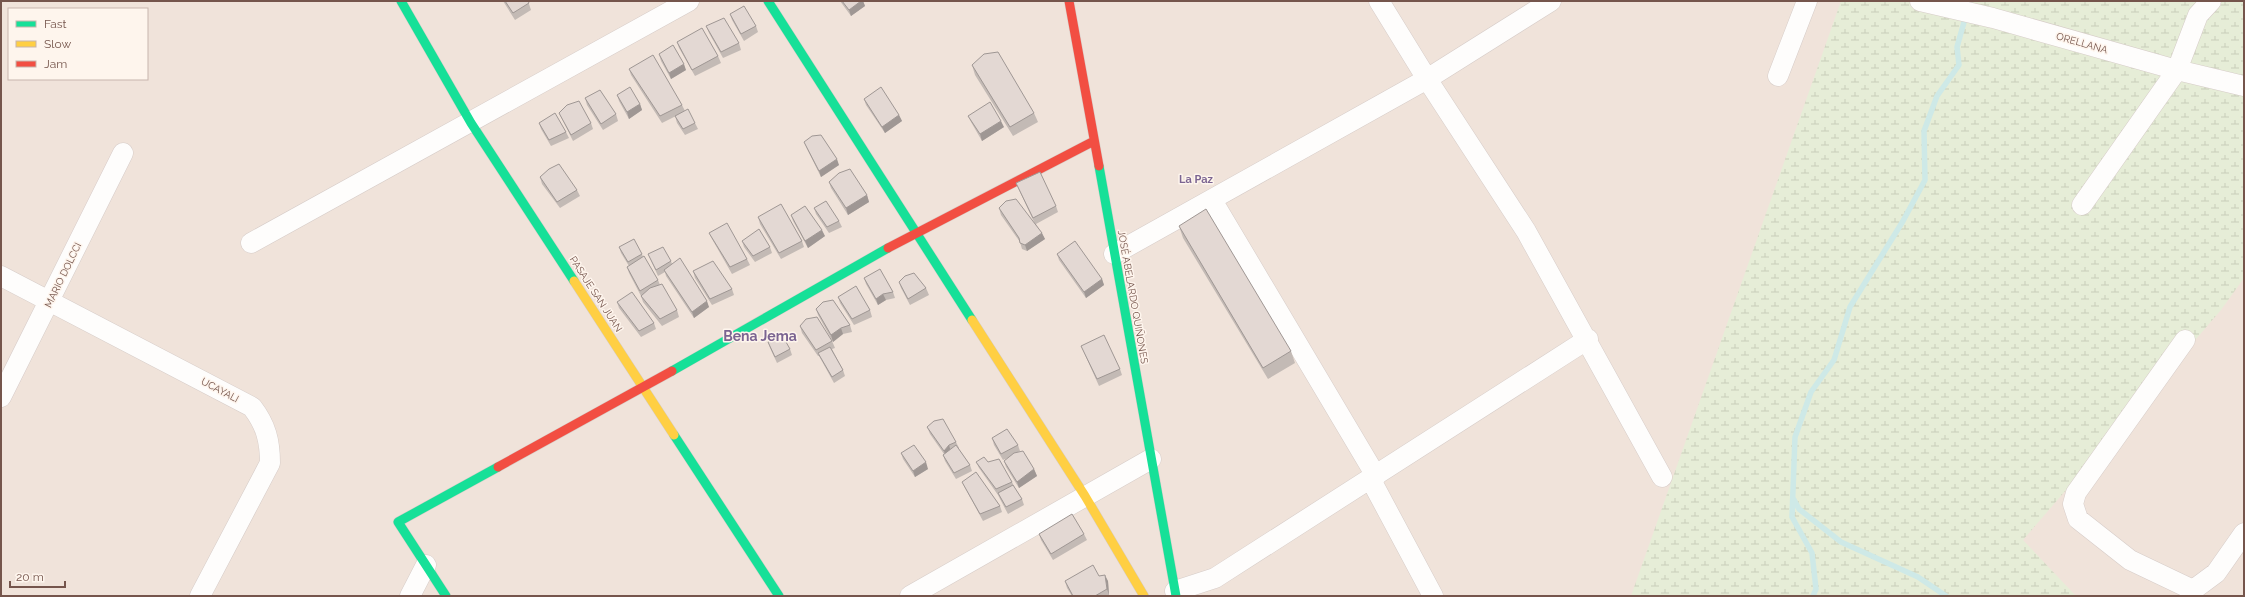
<svg xmlns="http://www.w3.org/2000/svg" width="2245" height="597" viewBox="0 0 2245 597" font-family="Raleway,sans-serif">
  <style>
    .residential { fill: #f0e3da; fill-rule: evenodd }
    .wetland { fill: url(#wetland-marsh) }
    .lines { fill: none; stroke-linecap: round; stroke-linejoin: round }
    .stream { stroke: #cee9e7; stroke-width: 5.5 }
    .street-casing { stroke: #d6ccc8; stroke-width: 21 }
    .fast-casing { stroke: #d6cdc8; stroke-width: 10 }
    .slow-casing { stroke: #d6cdc8; stroke-width: 10 }
    .jam-casing { stroke: #d6cdc8; stroke-width: 10 }
    .street { stroke: #fefdfc; stroke-width: 20 }
    .fast { stroke: #16e098; stroke-width: 9 }
    .slow { stroke: #ffcf43; stroke-width: 9 }
    .jam { stroke: #f24e42; stroke-width: 9 }
    .wall { fill: #c3bab5 }
    .shaded-wall { fill: #9f9794 }
    .building { fill: #e3d8d3; stroke: #9f9794 }
    .labels { text-anchor: middle; dominant-baseline: central; stroke-width: 3; stroke-linejoin: round; paint-order: stroke }
    .street-label { font-size: 10px; fill: #75554c; stroke: #fef5ed }
    .neighbourhood-label { font-size: 11px; font-weight: bold; fill: #7b6491; stroke: #fef5ed }
    .district-label { font-size: 14px; font-weight: bold; fill: #7b6491; stroke: #fef5ed }
  </style>
  <defs>
    <pattern id="wetland-marsh" width="20" height="14" patternUnits="userSpaceOnUse"><rect width="20" height="14" fill="#e6edd7"/><path d="M1 5h8M5 5V1M11 12h8M15 12V8" fill="none" stroke="#c9cdba"/></pattern>
  </defs>
  <rect width="100%" height="100%" fill="#f7f1ec"/>
  <path class="residential" d="M1,1H2244V596H1ZM9,9H147V79H9Z"/>
  <path class="wetland" d="M1841,1H2244V278L2221,310L2023,540L2076,596H1631Z"/>
  <g class="lines">
    <path class="stream" d="M1793,498L1799,509L1841,542L1918,577L1946,596
      M1813,596L1816,589L1812,553L1792,517L1795,437L1811,392L1834,360L1850,307L1903,221L1925,180L1924,131L1937,96L1959,65L1957,47L1970,1"/>
    <defs>
      <path id="street" d="M1379,1L1427,79L1526,231L1662,477
        M1920,1L1993,18L2177,70L2244,86
        M1778,76L1807,1
        M1212,200L1376,476
        M2082,205L2177,70L2198,15L2211,1
        M251,243L689,1
        M1114,254L1427,79L1551,1
        M1,276L252,407C266,425 270,441 270,463L200,596
        M2185,340L2076,493L2073,504L2078,519L2130,560L2193,590L2216,573L2244,533
        M1,397L123,153
        M1371,480L1433,596
        M1175,591L1215,578L1588,339
        M410,596L426,565
        M910,596L1151,459"/>
      <path id="fast" d="M401,1L471,123L574,281
        M768,1L972,320
        M1099,166L1176,596
        M672,371L888,248
        M674,435L779,596
        M446,596L398,522L498,467"/>
      <path id="slow" d="M574,281L674,435
        M972,320L1085,496L1144,596"/>
      <path id="jam" d="M1069,1L1099,166
        M888,248L1094,141
        M498,467L672,371"/>
    </defs>
    <use href="#street" class="street-casing"/>
    <use href="#fast" class="fast-casing"/>
    <use href="#slow" class="slow-casing"/>
    <use href="#jam" class="jam-casing"/>
    <use href="#street" class="street"/>
    <use href="#fast" class="fast"/>
    <use href="#slow" class="slow"/>
    <use href="#jam" class="jam"/>
  </g>
  <path class="wall" d="M503,1H528L531,10L515,20Z
    M840,1H863L865,6L851,16Z
    M730,14L756,26L758,32L744,41L732,20Z
    M706,26L739,43L741,50L723,58L709,33Z
    M677,42L718,56L721,63L695,76L679,48Z
    M659,54L686,70L671,79L661,61Z
    M972,65L1034,113L1038,122L1013,136L975,75Z
    M629,69L682,105L685,111L695,123L698,129L685,135L677,123L675,116L678,115L662,123L631,75Z
    M617,95L640,104L642,110L629,119L619,101Z
    M585,98L616,114L618,121L603,130L587,105Z
    M864,99L899,115L902,121L885,133L866,105Z
    M559,113L591,123L593,129L573,141Z
    M968,116L1004,127L982,141L971,122Z
    M539,123L566,132L569,138L551,146L541,129Z
    M804,142L839,165L821,177L807,149Z
    M540,177L577,190L580,196L560,208L542,184Z
    M829,182L867,195L869,202L848,215L831,188Z
    M1016,183L1056,206L1058,212L1036,224L1045,239L1027,251L1022,249L1020,242L1001,215L999,208L1034,222L1019,190Z
    M814,208L839,221L842,227L829,233L816,214Z
    M791,215L825,236L808,248L793,221Z
    M758,217L802,241L804,247L781,259L760,224Z
    M1179,226L1291,351L1295,363L1268,379L1183,238Z
    M709,233L747,259L750,265L732,274L712,239Z
    M742,241L770,247L772,253L755,262L744,247Z
    M619,247L642,254L643,257L658,280L660,285L677,310L679,317L662,326L643,302L641,296L629,273L627,267L629,266L621,253Z
    M648,254L671,261L672,264L709,307L694,318L666,276L665,272L658,276Z
    M1057,254L1102,279L1104,285L1086,298L1059,260Z
    M693,271L732,289L734,295L712,305L695,278Z
    M864,278L893,292L895,298L886,300L878,305L866,284Z
    M899,282L926,288L929,295L910,305L901,288Z
    M838,297L870,310L872,317L854,325L840,303Z
    M617,302L654,323L656,329L641,337L619,308Z
    M816,309L850,325L852,332L843,334L833,342L818,315Z
    M800,326L832,341L835,348L832,349L843,370L845,376L834,383L819,356H818L802,333Z
    M768,342L790,349L792,355L777,363L770,348Z
    M1081,346L1120,369L1122,375L1099,386Z
    M927,427L956,442L959,448H958L970,465L972,471L956,479L945,461L943,455L944,454L930,434Z
    M992,438L1018,445L1020,451L1018,452L1034,469L1037,476L1019,488L1006,467L1004,461L1008,458L1003,460L994,445Z
    M901,453L928,469L915,477L903,459Z
    M976,462H988L1012,482L1015,488L1022,499L1024,505L1008,514L1000,499L998,495L979,468Z
    M962,482L1000,506L1002,512L983,521L965,488Z
    M1039,534H1084L1087,540L1053,560L1041,540Z
    M1099,576L1108,581L1109,595L1108,596H1072L1067,588L1065,581Z"/>
  <path class="shaded-wall" d="M861,1H863L865,6L851,16L849,10Z
    M684,64L686,70L671,79L669,73Z
    M640,104L642,110L629,119L627,112Z
    M899,115L902,121L885,133L882,127Z
    M1001,121L1004,127L982,141L980,134Z
    M837,159L839,165L821,177L819,171Z
    M867,195L869,202L848,215L846,208Z
    M822,230L825,236L808,248L805,241Z
    M1042,233L1045,239L1027,251L1025,245Z
    M1102,279L1104,285L1086,298L1084,292Z
    M883,294L886,300L878,305L876,299Z
    M707,301L709,307L694,318L692,312Z
    M841,328L843,334L833,342L831,335Z
    M949,445L951,452L946,458L944,451Z
    M926,462L928,469L915,477L913,471Z
    M1034,469L1037,476L1019,488L1017,482Z
    M1105,575L1108,581L1109,595L1107,589Z"/>
  <path class="building" d="M505,1H528L529,3L513,13Z
    M842,1H861L849,10Z
    M744,6L756,26L741,34L730,14Z
    M724,18L739,43L721,52L706,26Z
    M702,28L718,56L692,70L677,42Z
    M673,45L684,64L669,73L659,54Z
    M998,52L1034,113L1010,127L972,65L984,54Z
    M653,55L682,105L660,116L629,69Z
    M630,87L640,104L627,112L617,95Z
    M881,87L899,115L882,127L864,99Z
    M600,90L616,114L601,124L585,98Z
    M579,101L591,123L571,135L559,113L567,105Z
    M990,102L1001,121L980,134L968,116Z
    M688,109L695,123L683,129L675,116Z
    M555,113L566,132L549,140L539,123Z
    M821,135L837,159L819,171L804,142L812,136Z
    M559,164L577,190L557,202L540,177L549,169Z
    M850,169L867,195L846,208L829,182L839,173Z
    M1040,172L1056,206L1033,218L1016,183Z
    M1016,199L1042,233L1025,245L1020,243L1019,238L999,208L1006,201Z
    M826,201L839,221L827,227L814,208Z
    M781,204L802,241L779,253L758,217Z
    M805,206L822,230L805,241L791,215Z
    M1206,209L1291,351L1263,368L1179,226Z
    M727,223L747,259L730,267L709,233Z
    M759,229L770,247L753,256L742,241Z
    M634,239L642,254L628,262L619,247Z
    M1075,241L1102,279L1084,292L1057,254Z
    M663,247L671,261L656,270L648,254Z
    M644,256L658,280L640,291L627,267Z
    M680,258L707,301L692,312L664,270Z
    M713,261L732,289L710,299L693,271Z
    M880,269L893,292L883,294L876,299L864,278Z
    M914,273L926,288L908,299L899,282L905,276Z
    M662,284L677,310L660,319L641,296L650,288Z
    M856,286L870,310L852,319L838,297Z
    M632,292L654,323L639,331L617,302Z
    M833,300L850,325L841,328L831,335L816,309L823,302Z
    M817,317L832,341L816,350L800,326L806,319Z
    M782,335L790,349L775,357L768,342Z
    M1104,335L1120,369L1097,379L1081,346Z
    M830,347L843,370L832,377L818,353Z
    M943,419L956,442L949,445L944,451L927,427L934,421Z
    M1007,429L1018,445L1001,454L992,438Z
    M914,445L926,462L913,471L901,453Z
    M956,445L970,465L954,473L943,455Z
    M1023,451L1034,469L1017,482L1004,461L1014,453Z
    M984,457L988,462L999,459L1012,482L996,489L976,462Z
    M976,472L1000,506L980,514L962,482Z
    M1013,485L1022,499L1006,507L998,493Z
    M1072,514L1084,534L1051,554L1039,534Z
    M1093,565L1099,576L1105,575L1107,589L1095,596H1073L1065,581Z"/>
  <g class="labels">
    <g class="street-label">
      <text transform="translate(2082 43) rotate(16)">ORELLANA</text>
      <text transform="translate(63 275) rotate(-64)">MARIO DOLCCI</text>
      <text transform="translate(596 294) rotate(57)">PASAJE SAN JUAN</text>
      <text transform="translate(1133 297) rotate(80)">JOSÉ ABELARDO QUIÑONES</text>
      <text transform="translate(220 390) rotate(28)">UCAYALI</text>
    </g>
    <g class="neighbourhood-label">
      <text x="1196" y="179">La Paz</text>
    </g>
    <g class="district-label">
      <text x="760" y="336">Bena Jema</text>
    </g>
  </g>
  <rect width="2245" height="597" fill="none" stroke="#75554c" stroke-width="4"/>
  <rect x="8" y="8" width="140" height="72" fill="#fef5ed" stroke="#c7b5ad"/>
  <rect x="16" y="21" width="20" height="6" fill="#16e098" stroke="#c7b5ad"/>
  <text x="44" y="28" font-size="12" fill="#75554c">Fast</text>
  <rect x="16" y="41" width="20" height="6" fill="#ffcf43" stroke="#c7b5ad"/>
  <text x="44" y="48" font-size="12" fill="#75554c">Slow</text>
  <rect x="16" y="61" width="20" height="6" fill="#f24e42" stroke="#c7b5ad"/>
  <text x="44" y="68" font-size="12" fill="#75554c">Jam</text>
  <path d="M10 581v6h55v-6" fill="none" stroke="#75554c" stroke-width="2"/>
  <text x="16" y="581" font-size="12" fill="#75554c" stroke="#fef5ed" stroke-width="3" paint-order="stroke">20 m</text>
</svg>
